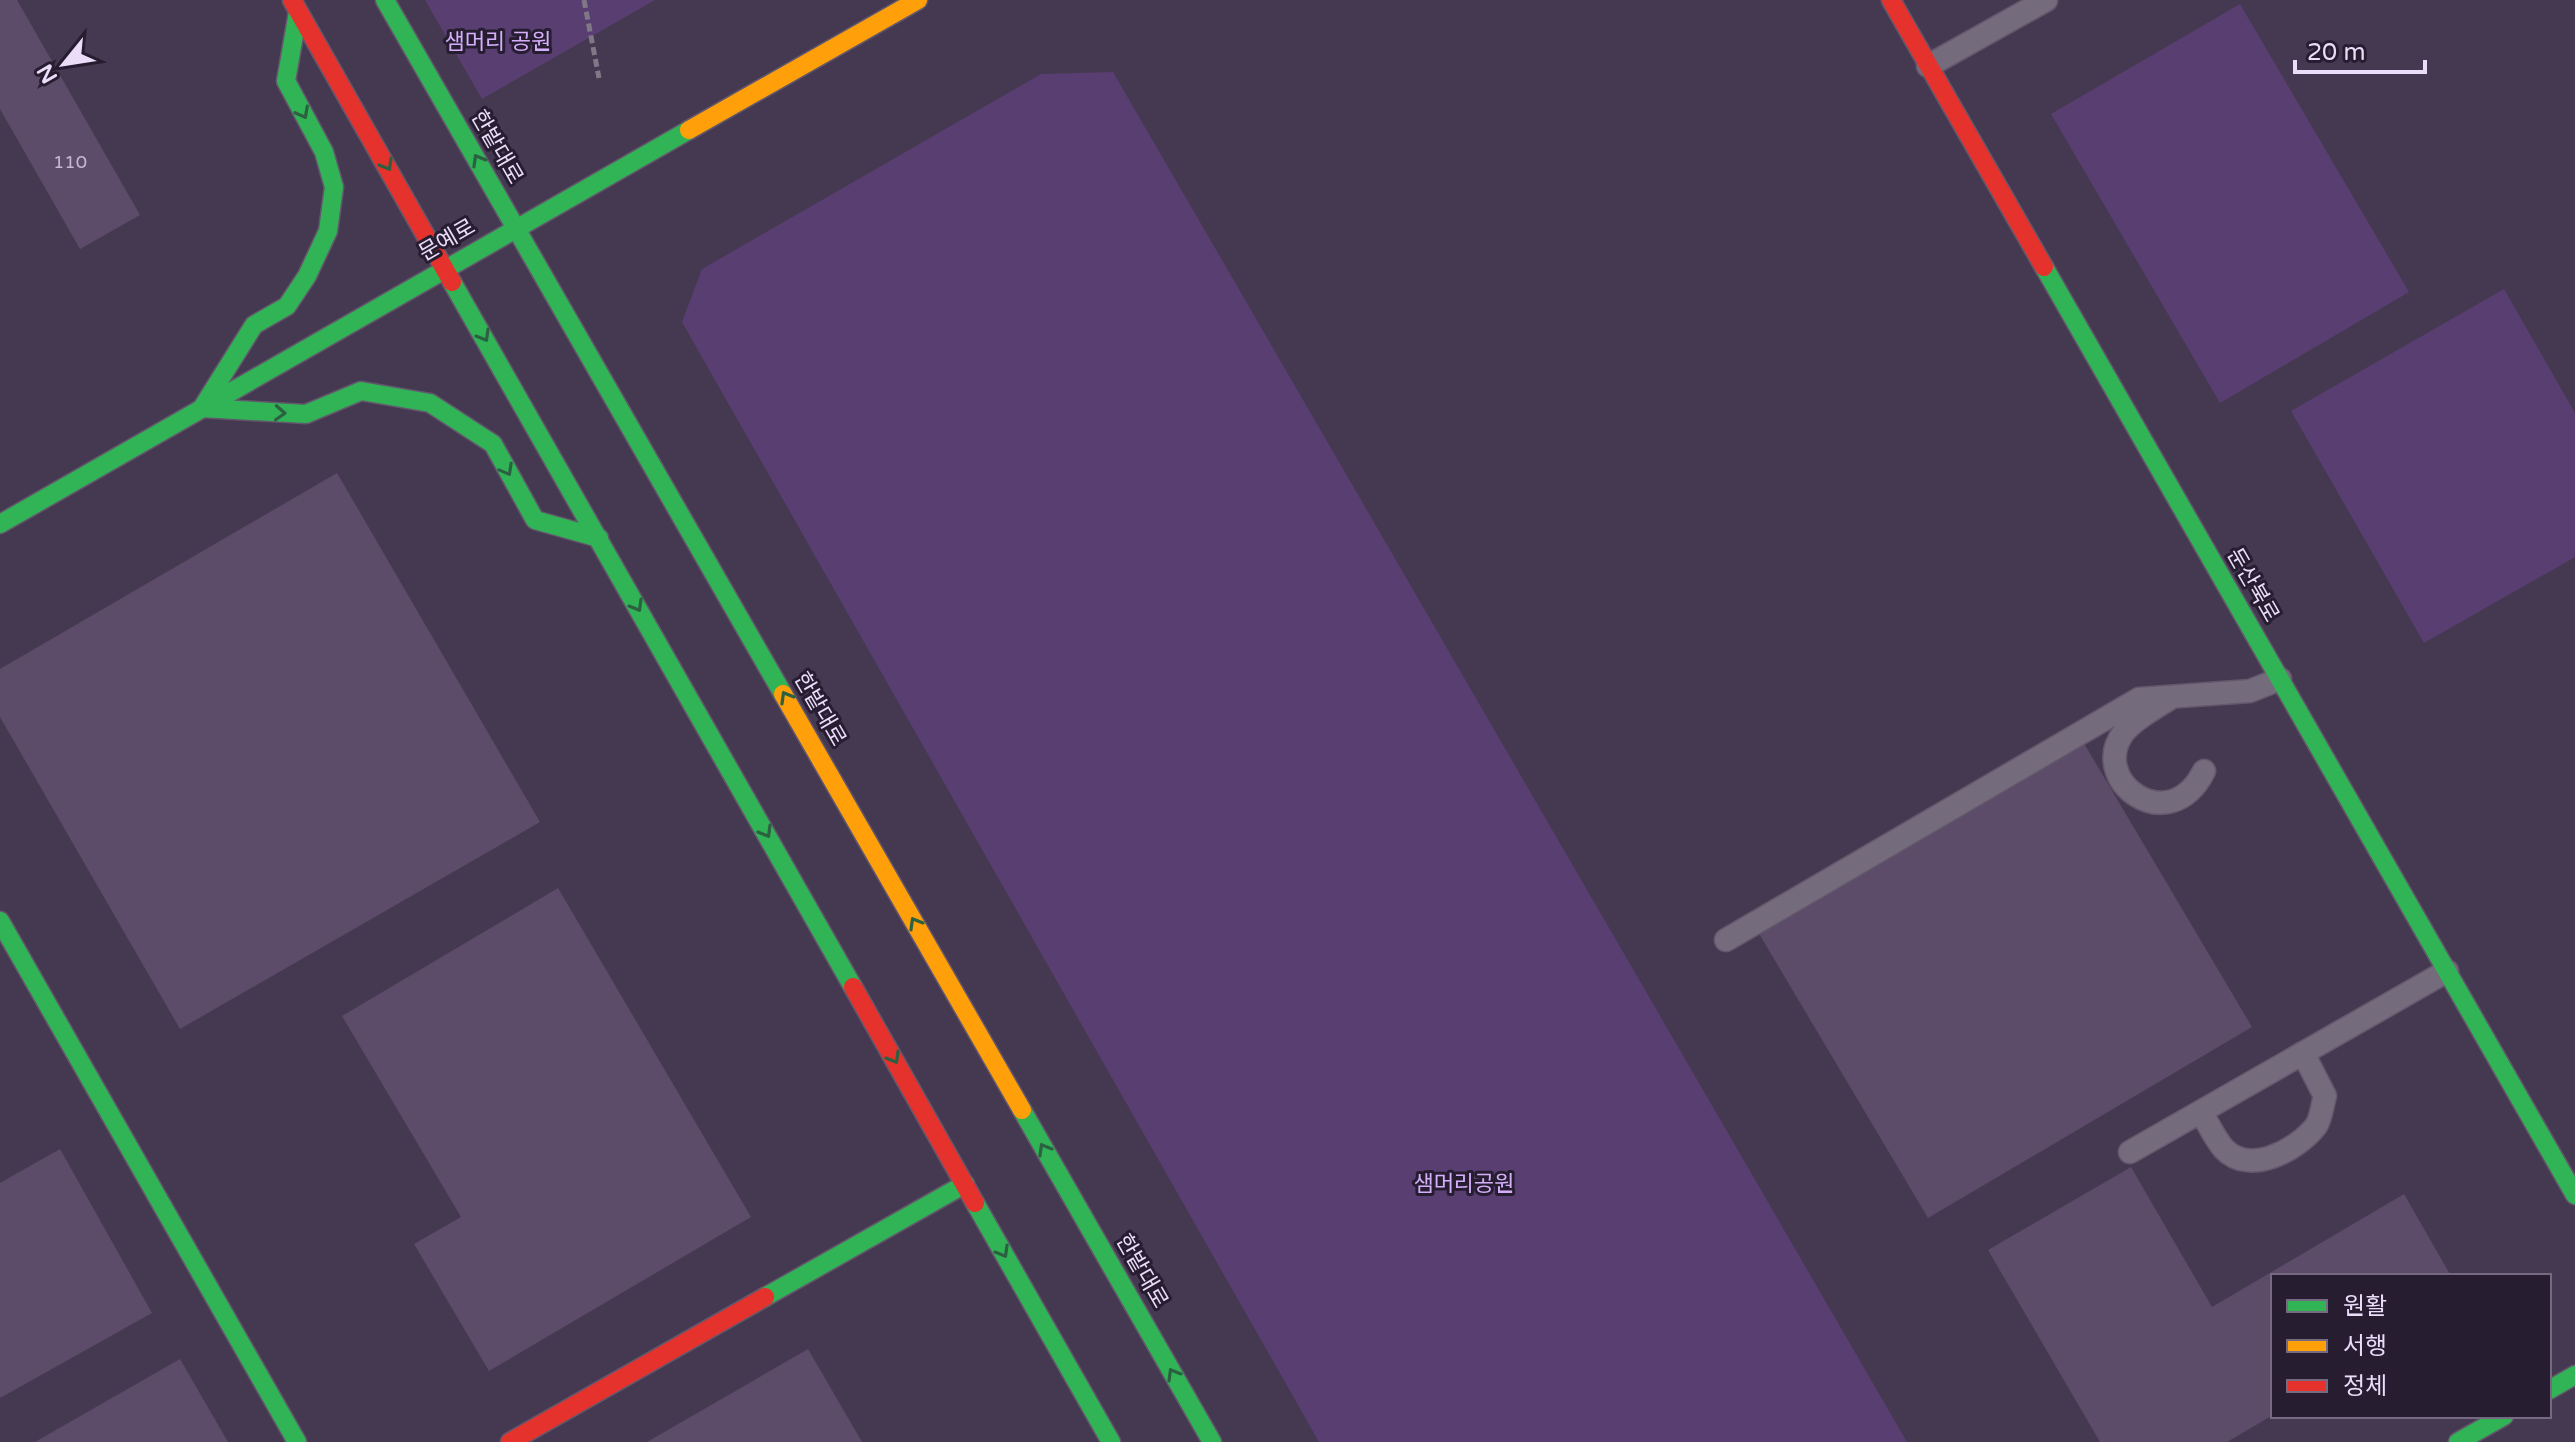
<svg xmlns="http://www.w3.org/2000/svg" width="2575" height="1442" viewBox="0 0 2575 1442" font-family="'Varela Round','Noto Sans KR',sans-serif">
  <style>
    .green { fill: #593e71 }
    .building { fill: #5c4b69 }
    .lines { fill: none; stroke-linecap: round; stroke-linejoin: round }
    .lane-casing { stroke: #62576c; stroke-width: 25 }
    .fast-casing { stroke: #62576c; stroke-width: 21 }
    .slow-casing { stroke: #62576c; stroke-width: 21 }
    .jam-casing { stroke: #62576c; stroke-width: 21 }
    .path { stroke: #807787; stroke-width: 5; stroke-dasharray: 8 4; stroke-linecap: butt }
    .lane { stroke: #746b7c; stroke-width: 22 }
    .fast { stroke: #30b455; stroke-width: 18 }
    .slow { stroke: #ff9f0a; stroke-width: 18 }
    .jam { stroke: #e5322d; stroke-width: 18 }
    .oneway { stroke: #2b6141 }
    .labels { text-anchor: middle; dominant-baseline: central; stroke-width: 6; stroke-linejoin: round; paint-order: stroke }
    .number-label { font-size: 18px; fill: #c7b8d5 }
    .park-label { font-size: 22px; fill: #d4aef9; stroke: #271d31 }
    .street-label { font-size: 22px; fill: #ebddf9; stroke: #271d31 }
  </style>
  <rect width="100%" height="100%" fill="#453951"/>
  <path class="green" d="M425,0H655L482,99Z
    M2240,4L2409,292L2220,403L2051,114Z
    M1113,72L1907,1442H1319L682,322L702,269L1041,74Z
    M2504,289L2575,413V557L2424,643L2291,411Z"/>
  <path class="building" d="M0,0H17L140,215L80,249L0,109Z
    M337,473L540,822L180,1029L0,717V669Z
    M2082,740L2252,1027L1928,1218L1758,932Z
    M558,888L751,1217L489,1371L414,1244L461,1217L342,1016Z
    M60,1149L152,1313L0,1398V1183Z
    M2131,1167L2212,1307L2404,1194L2451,1276H2273V1415L2227,1442H2100L1988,1250Z
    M808,1349L862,1442H647Z
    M180,1359L228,1442H35Z"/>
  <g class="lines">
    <defs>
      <path id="lane" d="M1928,66L2046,0
        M2169,699C2155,708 2134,719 2124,732C2087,780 2169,841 2204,771
        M1726,940L2139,699L2250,691L2280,679
        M2201,1112C2208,1123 2215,1139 2224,1149C2250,1176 2297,1150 2316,1126C2321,1119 2322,1106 2325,1096L2303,1053
        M2130,1152L2447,971"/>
      <path id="fast" d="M385,0L783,694
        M298,12L286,81L324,152L334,187L328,231L307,276L287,306L254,325L202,408L306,414L361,391L430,403L493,444L535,520L599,538
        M2044,267L2575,1195
        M452,282L853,987
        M0,524L689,130
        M0,921L297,1442
        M1022,1110L1212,1442
        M975,1203L1111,1442
        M765,1297L965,1184
        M2549,1390L2575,1375
        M2458,1442L2504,1416"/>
      <path id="slow" d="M689,130L918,0
        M783,694L1022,1110"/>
      <path id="jam" d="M292,0L452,282
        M1891,0L2044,267
        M853,987L975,1203
        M510,1442L765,1297"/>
    </defs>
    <use href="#lane" class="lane-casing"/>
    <use href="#fast" class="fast-casing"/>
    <use href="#slow" class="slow-casing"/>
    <use href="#jam" class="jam-casing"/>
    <path class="path" d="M584,0L599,78"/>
    <use href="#lane" class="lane"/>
    <use href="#fast" class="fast"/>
    <use href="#slow" class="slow"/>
    <use href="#jam" class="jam"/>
  </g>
  <defs><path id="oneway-chevron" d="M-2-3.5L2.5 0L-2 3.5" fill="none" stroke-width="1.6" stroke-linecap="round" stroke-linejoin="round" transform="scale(2)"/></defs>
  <g class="oneway">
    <use href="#oneway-chevron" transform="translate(303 113) rotate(62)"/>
    <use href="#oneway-chevron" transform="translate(478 160) rotate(-120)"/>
    <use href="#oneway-chevron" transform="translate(387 165) rotate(60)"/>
    <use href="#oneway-chevron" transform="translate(484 336) rotate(60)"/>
    <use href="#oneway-chevron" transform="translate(280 413) rotate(3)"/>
    <use href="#oneway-chevron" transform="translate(507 470) rotate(61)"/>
    <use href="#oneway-chevron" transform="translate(637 606) rotate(60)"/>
    <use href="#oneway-chevron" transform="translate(786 697) rotate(-120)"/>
    <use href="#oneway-chevron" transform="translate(766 832) rotate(60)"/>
    <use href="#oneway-chevron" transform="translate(915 923) rotate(-120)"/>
    <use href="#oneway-chevron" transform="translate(894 1058) rotate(60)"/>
    <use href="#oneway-chevron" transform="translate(1044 1149) rotate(-120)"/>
    <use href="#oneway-chevron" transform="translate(1003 1252) rotate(60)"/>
    <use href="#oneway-chevron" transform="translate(1173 1374) rotate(-120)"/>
  </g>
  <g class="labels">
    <g class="number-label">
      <text x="70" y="162">110</text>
    </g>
    <g class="park-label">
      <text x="498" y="42">샘머리 공원</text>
      <text x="1464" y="1184">샘머리공원</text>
    </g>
    <g class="street-label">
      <text transform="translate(497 147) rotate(60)">한밭대로</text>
      <text transform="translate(447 240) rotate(-30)">문예로</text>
      <text transform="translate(2253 585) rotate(60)">둔산북로</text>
      <text transform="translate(820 709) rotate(60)">한밭대로</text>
      <text transform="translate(1142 1271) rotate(60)">한밭대로</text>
    </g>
  </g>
  <rect x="2271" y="1274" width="280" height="144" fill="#271d31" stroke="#756a81" stroke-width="2"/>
  <rect x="2287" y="1300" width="40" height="12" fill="#30b455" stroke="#756a81" stroke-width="2"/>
  <text x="2343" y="1314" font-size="24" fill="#ebddf9">원활</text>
  <rect x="2287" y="1340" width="40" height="12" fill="#ff9f0a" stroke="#756a81" stroke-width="2"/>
  <text x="2343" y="1354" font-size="24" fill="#ebddf9">서행</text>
  <rect x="2287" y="1380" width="40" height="12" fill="#e5322d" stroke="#756a81" stroke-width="2"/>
  <text x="2343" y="1394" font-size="24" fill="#ebddf9">정체</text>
  <g transform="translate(64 64) rotate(240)" stroke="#271d31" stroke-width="6" paint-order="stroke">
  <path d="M0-6L14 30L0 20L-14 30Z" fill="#ebddf9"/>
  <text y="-12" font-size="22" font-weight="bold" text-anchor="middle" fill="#ebddf9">N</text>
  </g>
  <path d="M2295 60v12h130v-12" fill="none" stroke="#ebddf9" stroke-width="4"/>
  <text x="2307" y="60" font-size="24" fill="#ebddf9" stroke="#271d31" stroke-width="6" paint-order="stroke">20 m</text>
</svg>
